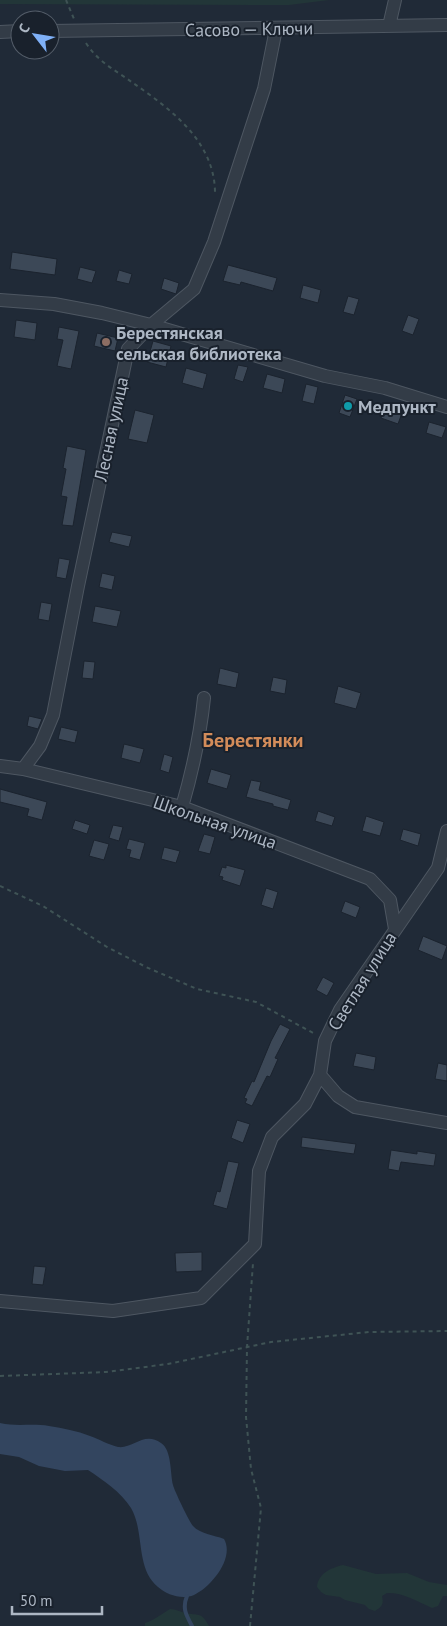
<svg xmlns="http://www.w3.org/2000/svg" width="447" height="1626" viewBox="0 0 447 1626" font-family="'PT Sans',sans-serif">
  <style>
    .green { fill: #223638 }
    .water { fill: #33455f }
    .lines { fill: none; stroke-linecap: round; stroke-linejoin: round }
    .stream { stroke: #33455f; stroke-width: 4 }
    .building { fill: #3c4857; stroke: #1b232e }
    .minor-casing { stroke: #4e5762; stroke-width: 14 }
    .path { stroke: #3f5355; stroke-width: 2; stroke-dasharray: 4 4; stroke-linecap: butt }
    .minor { stroke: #333c47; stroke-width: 12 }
    .education-dot { fill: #8d6e63; stroke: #19212c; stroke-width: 2 }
    .culture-dot { fill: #0f9aa8; stroke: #19212c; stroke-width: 2 }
    .labels { text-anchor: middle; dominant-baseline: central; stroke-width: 4; stroke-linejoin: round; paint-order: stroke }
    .street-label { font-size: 18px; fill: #adb7c4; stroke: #19212c }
    .poi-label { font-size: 18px; font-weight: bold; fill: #adb7c4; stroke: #19212c; text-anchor: start }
    .quarter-label { font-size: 20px; font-weight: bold; fill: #d38c5a; stroke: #19212c }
  </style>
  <rect width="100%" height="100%" fill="#202a37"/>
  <path class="green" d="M0,0H329L289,5L0,4Z
    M343,1565L376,1574L407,1573L429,1582L447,1585V1596H443L438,1606L432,1608C416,1601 405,1593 387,1593L382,1596C384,1604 382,1607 375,1611L369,1609L365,1605L345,1600L340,1597L326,1595L321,1592L317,1587C318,1574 330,1568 343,1565Z
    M170,1609C176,1609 180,1612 186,1613C198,1616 201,1611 209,1626H145V1623C155,1620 161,1614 170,1609Z"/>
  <path class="water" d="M0,1423C17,1427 32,1423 49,1426C63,1428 77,1431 90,1436C99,1439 109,1445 118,1447C133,1449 144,1431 161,1443C172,1450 170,1473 173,1485C174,1490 190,1523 193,1526C200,1534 214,1535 224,1539C235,1558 211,1587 194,1595C182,1600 167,1595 158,1587C135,1568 145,1532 131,1508C121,1492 103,1480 88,1470L65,1471L39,1466L19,1457L0,1454Z"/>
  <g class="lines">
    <path class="stream" d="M187,1596C182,1608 186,1615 192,1626"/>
  </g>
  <path class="building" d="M12,252L57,259L55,275L10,269Z
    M228,265L277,278L273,291L241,282L240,285L223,281Z
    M80,267L96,271L92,283L77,279Z
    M119,270L132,274L129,284L116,281Z
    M164,278L179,283L176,294L161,289Z
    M303,285L321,290L318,303L300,298Z
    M348,296L359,299L354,315L343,312Z
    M408,315L419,319L413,335L402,331Z
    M16,320L37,323L35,340L14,337Z
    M59,327L79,331L71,369L57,366L63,340L57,339Z
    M97,333L118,338L115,351L94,346Z
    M153,341L171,346L166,367L147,362Z
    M238,365L248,367L243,382L234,379Z
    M186,368L207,374L203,389L182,383Z
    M267,374L285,379L282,393L263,388Z
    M306,384L318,387L314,404L302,401Z
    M345,395L357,399L350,417L339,413Z
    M385,407L402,413L398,424L381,418Z
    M135,410L154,415L147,443L128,439Z
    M429,422L446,427L442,438L426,433Z
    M67,446L86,450L73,526L62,525L67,497L61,496L66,469L63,468Z
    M112,532L132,536L129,547L109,542Z
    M59,558L70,560L66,579L56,577Z
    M102,573L115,576L112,590L99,587Z
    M41,602L52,604L49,621L38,619Z
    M95,606L121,611L117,627L92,622Z
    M84,661L95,662L93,679L82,678Z
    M220,668L239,673L236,688L217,684Z
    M273,677L287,680L285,694L270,691Z
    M338,686L361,693L356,709L334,703Z
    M29,716L42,719L38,729L27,726Z
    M61,727L78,731L75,743L58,739Z
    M124,744L144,749L140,763L121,758Z
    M164,754L173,757L169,773L160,770Z
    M211,769L231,775L227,789L207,783Z
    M251,780L261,782L259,790L291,800L288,810L273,806V804L246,797Z
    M0,789L47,802L42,820L27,816L29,809L0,802Z
    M318,811L335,817L332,826L315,821Z
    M366,816L384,822L380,836L362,831Z
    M75,820L90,825L87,834L72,829Z
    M113,825L123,827L119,841L109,838Z
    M403,829L421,834L418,846L400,840Z
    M204,834L215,837L210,854L198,851Z
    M129,839L145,843L140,860L129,857L131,850L126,849Z
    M94,840L109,844L104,860L89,856Z
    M164,847L180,851L176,863L161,859Z
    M226,865L245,870L240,886L222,880L223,877L219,876L222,867L226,868Z
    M266,888L278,892L273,909L261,905Z
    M345,901L360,907L356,918L341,912Z
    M423,936L447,946L442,960L418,950Z
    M323,977L334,983L327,996L316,990Z
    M280,1024L290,1029L275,1058L278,1059L270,1077L267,1076L252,1106L245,1103L247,1099L244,1098L252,1081L254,1082L271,1041Z
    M356,1053L376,1057L374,1070L353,1066Z
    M438,1063L447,1065V1081L435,1079Z
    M237,1120L250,1124L243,1143L231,1138Z
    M302,1137L356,1144L354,1154L301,1147Z
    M391,1150L417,1154V1151L436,1154L434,1166L401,1162L399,1171L388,1169Z
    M228,1161L239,1163L227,1209L213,1205L217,1191L220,1192Z
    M202,1252V1271L176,1272L175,1253Z
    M34,1266L46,1267L43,1285L32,1284Z"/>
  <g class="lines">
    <defs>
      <path id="minor" d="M389,26L395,0
        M50,31L447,25
        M0,32L20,31
        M0,300L54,304L102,313L151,325L325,376L385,388L447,407
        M0,766L23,769L182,807L370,879L390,900L395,929
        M23,769L40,746L53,715L78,586L128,349L151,325L194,289L214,242L264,89L276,29
        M182,807C193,769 200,738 204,698
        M320,1075L338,1096L355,1107L447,1123
        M0,1301L113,1311L201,1298L255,1244L259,1171L272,1137L305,1104L320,1075L325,1041L340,1010L438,868L447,831"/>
    </defs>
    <use href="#minor" class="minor-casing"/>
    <path class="path" d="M66,0L74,19
      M86,43C96,59 111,68 126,78C166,106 216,139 215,195
      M0,886L43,906L107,947L146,967L197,989L256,1002L315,1034
      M0,1376L106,1372L168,1364L271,1342L369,1332L447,1331
      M250,1626L261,1508L251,1469L246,1417L247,1347L253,1263"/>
    <use href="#minor" class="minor"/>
  </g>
  <circle class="education-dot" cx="106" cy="342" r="5"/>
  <circle class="culture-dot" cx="348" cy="406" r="5"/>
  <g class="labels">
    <g class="street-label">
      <text transform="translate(249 29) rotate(-1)">Сасово — Ключи</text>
      <text transform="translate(111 429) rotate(-78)">Лесная улица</text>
      <text transform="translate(215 822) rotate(19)">Школьная улица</text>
      <text transform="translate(362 981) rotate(-58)">Светлая улица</text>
    </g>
    <g class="poi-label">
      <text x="116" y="332">Берестянская<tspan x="116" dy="21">сельская библиотека</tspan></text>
      <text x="358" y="406">Медпункт</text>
    </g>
    <g class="quarter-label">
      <text x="253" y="740">Берестянки</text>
    </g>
  </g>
  <g transform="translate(35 35) rotate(301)"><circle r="24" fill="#19212c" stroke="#545d69"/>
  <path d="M0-4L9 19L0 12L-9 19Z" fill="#7fb0f7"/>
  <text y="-8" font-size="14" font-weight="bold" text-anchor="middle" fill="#adb7c4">С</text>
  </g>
  <path d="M12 1606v8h90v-8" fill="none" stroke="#adb7c4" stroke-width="2.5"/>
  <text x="20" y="1606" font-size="15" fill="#adb7c4" stroke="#19212c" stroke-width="4" paint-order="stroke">50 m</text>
</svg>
